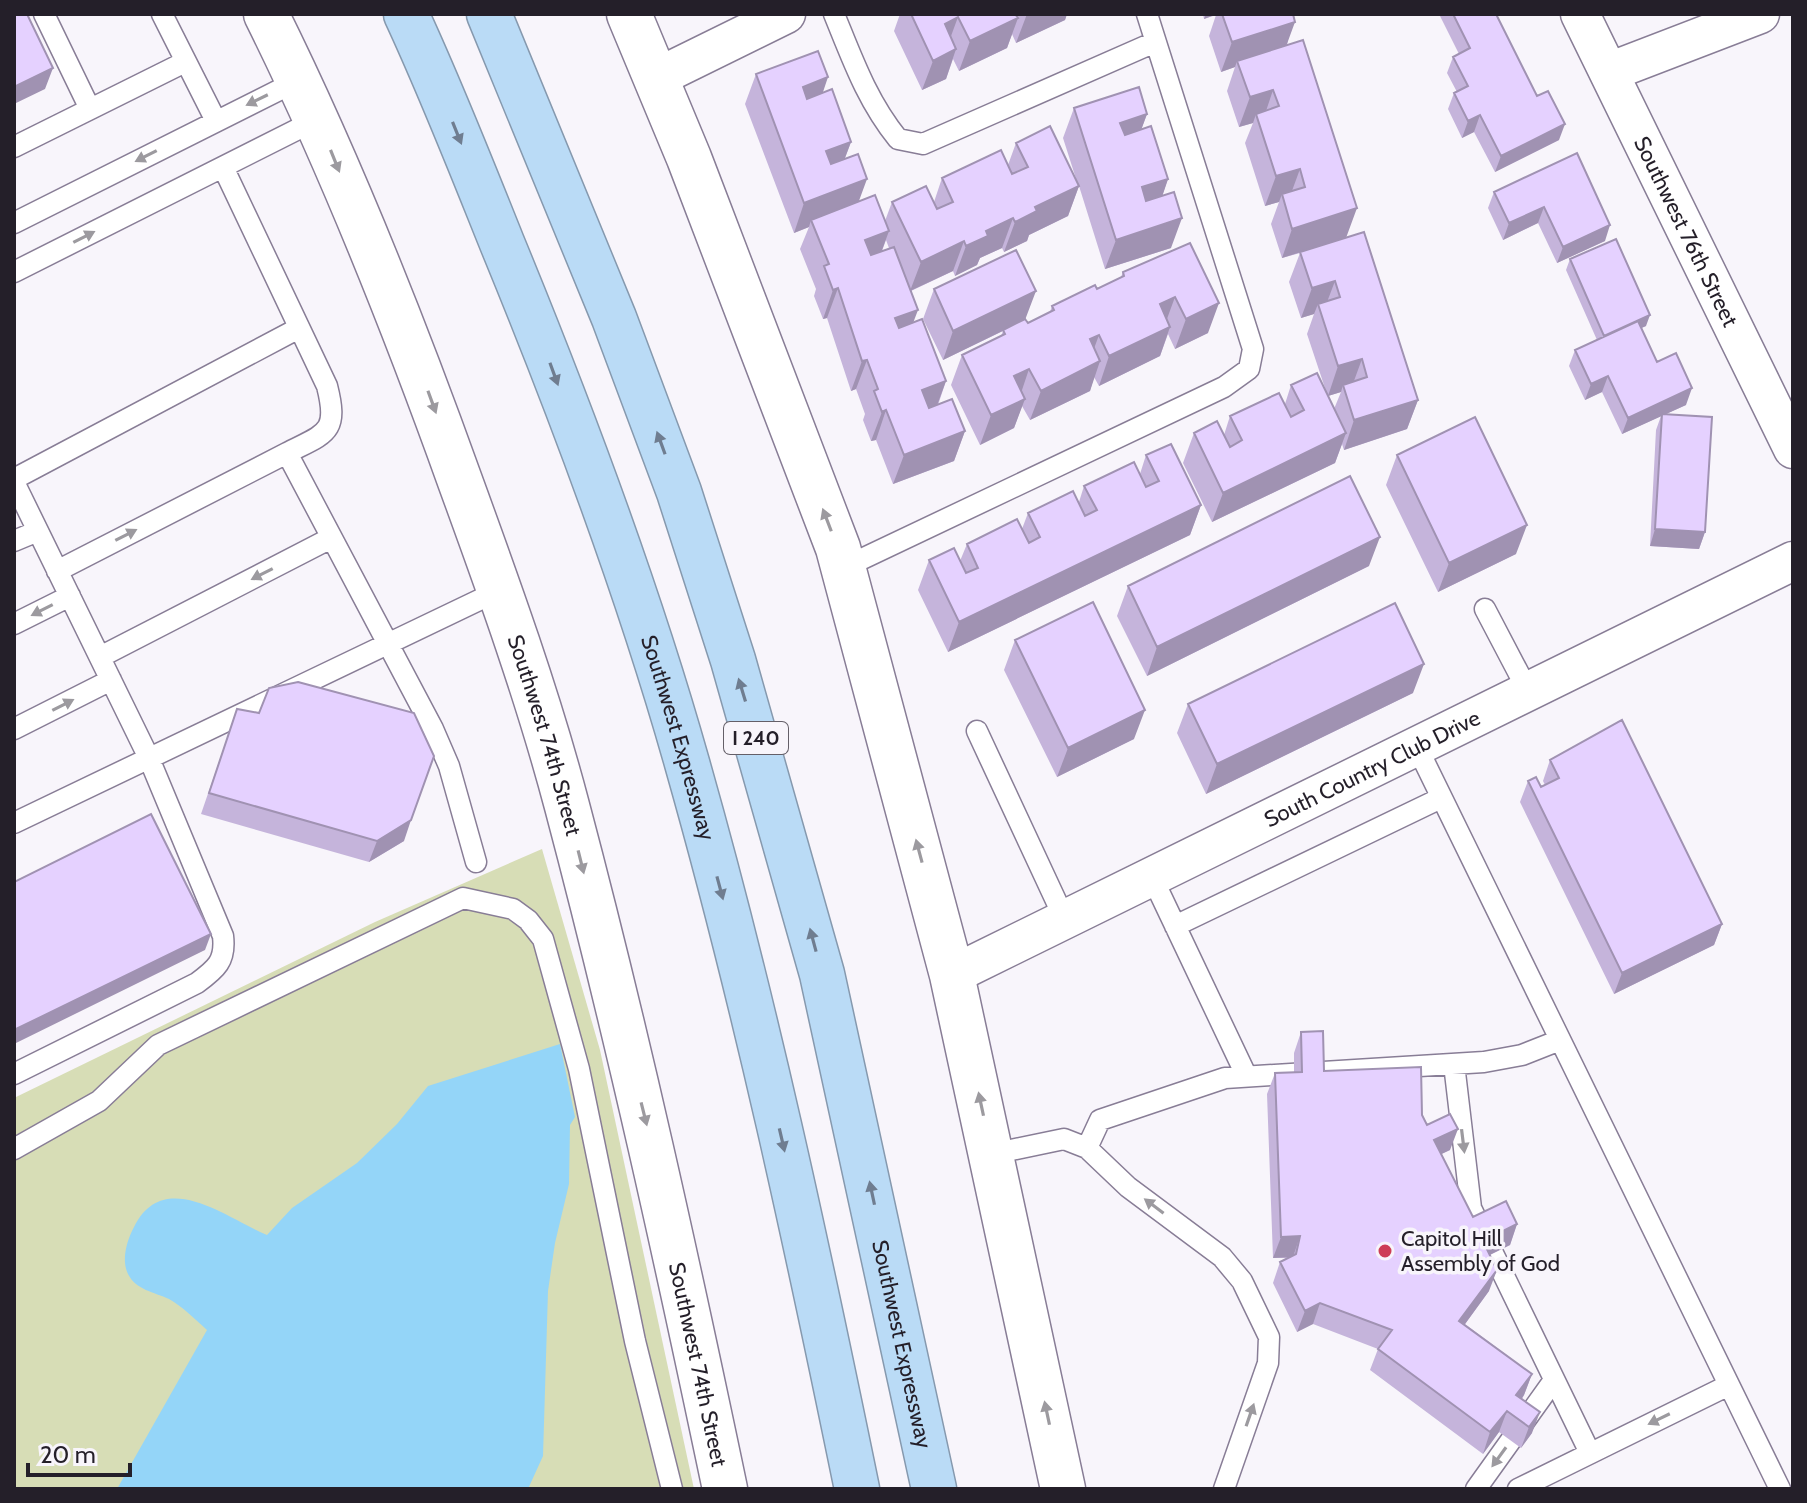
<svg xmlns="http://www.w3.org/2000/svg" width="1807" height="1503" viewBox="0 0 1807 1503" font-family="Cabin,sans-serif">
  <style>
    .green { fill: #d7ddb6 }
    .water { fill: #94d5f8 }
    .lines { fill: none; stroke-linecap: round; stroke-linejoin: round }
    .service-casing { stroke: #887d96; stroke-width: 23 }
    .minor-casing { stroke: #887d96; stroke-width: 41 }
    .secondary-casing { stroke: #887d96; stroke-width: 47 }
    .motorway-casing { stroke: #8699ae; stroke-width: 47 }
    .service { stroke: #fff; stroke-width: 20 }
    .minor { stroke: #fff; stroke-width: 38 }
    .secondary { stroke: #fff; stroke-width: 44 }
    .motorway { stroke: #badbf6; stroke-width: 44 }
    .wall { fill: #c5b4db; fill-rule: evenodd }
    .shaded-wall { fill: #a092b2 }
    .building { fill: #e5d1ff; stroke: #a092b2; stroke-width: 2 }
    .oneway { fill: #9c9a9f }
    .oneway2 { fill: #6f7d90 }
    .poi-dot { fill: #cd3d56; stroke: #f8f5fb; stroke-width: 3 }
    .labels { text-anchor: middle; dominant-baseline: central; stroke-width: 7; stroke-linejoin: round; paint-order: stroke }
    .shield { fill: #f8f5fb; stroke: #645f68; stroke-width: 2 }
    .shield-label { font-size: 20px; font-weight: bold; fill: #241f29 }
    .street-label { font-size: 22px; fill: #241f29; stroke: #f8f5fb }
    .poi-label { font-size: 22px; fill: #241f29; stroke: #f8f5fb; text-anchor: start }
  </style>
  <rect width="100%" height="100%" fill="#f8f5fb"/>
  <path class="green" d="M542,849L600,1050L694,1489H14V1098L375,922Z"/>
  <path class="water" d="M560,1044L575,1117L570,1125L569,1184L555,1243L548,1291L543,1456L528,1489H117L207,1330C196,1320 182,1306 169,1299C154,1292 136,1290 128,1274C121,1260 127,1240 134,1227C164,1167 226,1218 267,1235L292,1208L357,1163L397,1124L428,1086Z"/>
  <g class="lines">
    <defs>
      <path id="service" d="M44,14L90,109
        M162,14L216,121
        M834,14C852,58 867,101 898,139L923,144L1155,42
        M14,147L185,62
        M223,167L327,386C339,433 326,433 287,453L433,729L449,766L476,862
        M14,223L299,80
        M14,272L318,119
        M14,479L299,328
        M14,482L148,756L223,936C226,961 216,969 197,983L14,1074
        M14,541L38,531
        M843,568L1224,387L1249,369L1253,349L1147,14
        M57,571L287,453
        M1485,609L1528,691
        M14,624L70,596
        M100,657L331,538
        M14,729L111,680
        M977,731L1065,920
        M1417,747L1780,1489
        M14,823L500,590
        M1152,877L1246,1075
        M1175,926L1441,798
        M1454,1064L1471,1208L1590,1453
        M1087,1148L1100,1120L1225,1078L1484,1062L1522,1055L1560,1040
        M14,1149L99,1101L158,1045L463,898L513,909L528,920L543,939L579,1069L635,1341L672,1489
        M992,1154L1064,1139L1087,1148L1128,1187L1222,1257L1242,1281L1269,1337L1268,1363L1224,1489
        M1476,1489L1554,1380
        M1518,1489L1729,1385"/>
      <g id="minor">
        <path id="s1" d="M1580,14L1793,449"/>
        <path d="M1609,72L1760,14"/>
        <path d="M656,78L786,14"/>
        <path id="s2" d="M952,975L1793,561"/>
      </g>
      <g id="secondary">
        <path id="s3" d="M266,14C341,165 403,322 460,481C499,588 538,696 567,806C627,1032 677,1260 725,1489"/>
        <path d="M629,14L689,158L838,548L952,975L1063,1489"/>
      </g>
      <g id="motorway">
        <path id="s4" d="M406,14C441,89 471,166 502,243C572,413 637,586 687,763C755,1002 807,1245 857,1489"/>
        <path id="s5" d="M489,14L614,318L679,492L733,660L822,974L934,1489"/>
      </g>
    </defs>
    <use href="#service" class="service-casing"/>
    <use href="#minor" class="minor-casing"/>
    <use href="#secondary" class="secondary-casing"/>
    <use href="#motorway" class="motorway-casing"/>
    <use href="#service" class="service"/>
    <use href="#minor" class="minor"/>
    <use href="#secondary" class="secondary"/>
    <use href="#motorway" class="motorway"/>
  </g>
  <path class="wall" d="M900,14H1067L1065,20L1016,43L1012,34L1007,48L959,71L953,59L946,79L922,90L894,31Z
    M1203,14H1293L1287,45L1346,237L1418,400L1407,429L1344,450L1342,444L1335,463L1212,522L1183,463L1194,433L1224,435L1230,416L1285,404L1291,385L1327,394L1307,334L1314,314L1301,318L1289,282L1300,253L1282,258L1271,224L1279,202L1265,206L1245,143L1253,123L1239,127L1227,91L1235,67L1221,72L1209,36L1216,15L1204,19ZM1341,392L1334,409L1328,396Z
    M1439,14H1496L1559,140L1495,172L1474,132L1462,138L1448,109L1454,93L1457,92L1447,73L1453,57L1459,54Z
    M756,74L823,93L851,142L845,158L859,201L885,221L892,202H934L942,178L1008,165L1016,143L1078,185L1063,138L1074,108L1147,114L1141,130L1168,179L1162,196L1171,248L1105,269L1079,186L1068,216L1029,235L1027,241L1004,252L1002,248L980,258L977,265L955,276L953,271L911,291L913,323L946,381L938,405L965,431L954,461L893,484L876,440L871,441L863,420L865,414L856,389L851,391L827,318L823,319L814,296L816,289L800,249L809,227L794,233L745,104ZM886,240L889,248L882,251Z
    M1577,153L1605,241L1557,263L1538,223L1503,240L1488,208L1494,192Z
    M1190,243L1208,333L1175,349L1168,334L1160,356L1099,386L1094,377L1090,391L1030,420L1022,406L1014,428L980,445L951,385L962,355L1001,336L1003,331L943,360L923,319L934,289L1025,319L1028,323L1050,312L1052,306L1097,289L1121,277L1123,272Z
    M1570,259L1646,326L1641,328L1657,362L1686,405L1666,414L1705,532L1699,549L1650,546L1656,430L1661,416L1622,434L1602,392L1585,400L1569,366L1575,350L1597,340L1566,270Z
    M1146,455L1201,505L1190,535L948,652L918,590L929,560L960,561L967,544L1022,529L1028,513L1079,502L1084,486L1140,474Z
    M1397,455L1516,554L1438,592L1386,485Z
    M1369,566L1147,676L1117,616L1128,586Z
    M1015,640L1134,739L1057,777L1004,670Z
    M1413,693L1206,794L1177,733L1188,704Z
    M237,709L404,841L369,862L201,814Z
    M1550,760L1722,924L1714,945L1614,994L1520,802L1528,781L1541,787L1545,785L1543,781Z
    M1301,1032L1324,1071L1422,1115L1427,1125L1450,1150L1441,1154L1473,1217L1517,1224L1510,1245L1490,1255L1489,1291L1465,1324L1532,1374L1524,1395L1522,1399L1532,1433L1521,1448L1499,1432L1483,1454L1370,1370L1378,1349L1313,1324L1297,1332L1273,1283L1280,1262L1288,1258H1273L1267,1094L1275,1073H1294V1053Z"/>
  <path class="shaded-wall" d="M1027,14H1067L1065,20L1016,43Z
    M1206,14H1217L1204,19Z
    M958,17L947,47L945,24Z
    M1018,18L1007,48L959,71L970,41Z
    M1295,22L1284,52L1237,61L1235,67L1221,72L1232,42Z
    M956,49L946,79L922,90L933,61Z
    M53,68L45,89L14,104V87Z
    M828,77L818,107L792,117L803,87Z
    M1273,90L1263,120L1256,114L1253,123L1239,127L1250,97Z
    M1147,114L1136,144L1109,152L1120,123Z
    M1480,115L1474,132L1462,138L1468,121Z
    M1565,124L1559,140L1495,172L1501,156Z
    M851,142L840,171L815,181L826,151Z
    M1300,169L1289,199L1282,194L1279,202L1265,206L1276,176Z
    M867,179L856,209L811,220L809,227L794,233L804,203Z
    M1168,179L1158,209L1131,217L1142,187Z
    M1079,186L1068,216L1029,235L1027,241L1004,252L1015,222L1035,207Z
    M1544,207L1538,223L1503,240L1509,223Z
    M1357,208L1346,238L1282,258L1292,229Z
    M1013,218L1002,248L980,258L977,265L955,276L966,246L986,231Z
    M1182,218L1171,248L1105,269L1116,240Z
    M1610,225L1605,241L1557,263L1563,247Z
    M889,231L878,261L855,270L865,240Z
    M964,241L953,271L910,291L921,262Z
    M1335,281L1324,310L1318,304L1314,314L1301,318L1312,288Z
    M838,288L827,318L823,319L833,290Z
    M1036,291L1025,320L943,360L953,331Z
    M1175,297L1164,327L1160,304Z
    M1219,303L1208,333L1175,349L1186,319Z
    M918,310L907,339L884,348L895,318Z
    M1650,315L1646,326L1600,347L1604,336Z
    M1170,327L1160,356L1099,386L1109,356Z
    M1099,335L1088,365L1090,339Z
    M1362,359L1351,389L1343,385L1341,392L1328,396L1338,366Z
    M867,360L856,389L851,391L862,361Z
    M1100,361L1090,391L1030,420L1041,391Z
    M1029,369L1019,399L1014,376Z
    M1608,376L1602,392L1585,400L1591,384Z
    M946,381L935,411L912,420L922,390Z
    M1692,388L1686,405L1622,434L1628,418Z
    M1025,399L1014,428L980,445L991,415Z
    M1418,400L1407,429L1344,450L1354,420Z
    M886,410L876,440L871,441L882,412Z
    M965,431L954,461L893,484L904,455Z
    M1346,433L1335,463L1212,522L1223,493Z
    M1201,505L1190,535L948,652L959,622Z
    M1527,525L1516,554L1438,592L1449,563Z
    M1655,529L1705,532L1699,549L1650,546Z
    M1380,537L1369,566L1147,676L1157,647Z
    M1424,664L1413,693L1206,794L1217,764Z
    M1145,710L1134,739L1057,777L1068,748Z
    M411,820L404,841L369,862L377,841Z
    M1722,924L1714,945L1614,994L1622,973Z
    M211,934L205,950L14,1044V1030Z
    M1458,1129L1450,1150L1427,1161L1434,1140Z
    M1517,1224L1510,1245L1475,1262L1483,1241Z
    M1300,1236L1293,1257L1273,1258L1281,1237Z
    M1497,1270L1489,1291L1452,1342L1459,1321Z
    M1320,1303L1313,1324L1297,1332L1305,1311Z
    M1532,1374L1524,1395L1511,1414L1516,1395Z
    M1507,1411L1499,1432L1483,1454L1490,1432Z
    M1540,1412L1532,1433L1521,1448L1529,1427Z"/>
  <path class="building" d="M14,14H27L53,68L14,87Z
    M911,14H1015L1018,18L970,41L958,17L945,24L956,49L933,61Z
    M1222,14H1293L1295,22L1232,42Z
    M1453,14H1496L1537,96L1548,91L1565,124L1501,156L1480,115L1468,121L1454,93L1468,86L1453,57L1470,48Z
    M1303,40L1357,208L1292,229L1282,194L1305,187L1300,169L1276,176L1256,114L1279,106L1273,90L1250,97L1237,61Z
    M818,51L828,77L803,87L807,99L832,89L851,142L826,151L831,164L858,154L867,179L804,203L756,74Z
    M1139,87L1147,114L1120,123L1125,135L1151,126L1168,179L1142,187L1146,201L1174,192L1182,218L1116,240L1074,108Z
    M1050,126L1079,186L1035,207L1037,211L1015,222L1013,218L986,231L988,236L966,246L964,241L921,262L892,202L926,186L937,209L953,202L942,178L1001,150L1012,174L1028,167L1016,143Z
    M1577,153L1610,225L1563,247L1544,207L1509,223L1494,192Z
    M875,195L889,231L865,240L871,255L894,247L918,310L895,318L899,328L922,319L946,381L922,390L929,408L952,399L965,431L904,455L886,410L882,412L874,391L878,389L867,360L862,361L838,288L833,290L824,266L829,264L811,220Z
    M1364,232L1418,400L1354,420L1343,385L1367,377L1362,359L1338,366L1318,304L1340,297L1335,281L1312,288L1300,252Z
    M1616,239L1650,315L1604,336L1570,259Z
    M1190,243L1219,303L1186,319L1175,297L1160,304L1170,327L1109,356L1099,335L1090,339L1100,361L1041,391L1029,369L1014,376L1025,399L991,415L962,355L1005,334L1003,330L1025,319L1028,323L1054,310L1052,306L1095,285L1097,289L1124,276L1123,272Z
    M1016,250L1036,291L953,331L934,289Z
    M1638,321L1657,362L1676,353L1692,388L1628,418L1608,376L1591,384L1575,350Z
    M1317,373L1346,433L1223,493L1194,433L1217,421L1230,447L1242,440L1230,416L1279,393L1291,417L1304,410L1291,385Z
    M1662,414L1712,417L1705,532L1655,529Z
    M1475,417L1527,525L1449,563L1397,455Z
    M1171,444L1201,505L959,622L929,560L954,548L966,573L978,568L967,544L1017,519L1029,543L1040,537L1028,513L1073,491L1085,516L1097,510L1084,486L1134,462L1146,487L1159,481L1146,455Z
    M1350,476L1380,537L1157,647L1128,586Z
    M1093,602L1145,710L1068,748L1015,640Z
    M1395,603L1424,664L1217,764L1188,704Z
    M298,682L414,713L434,756L411,820L377,841L209,793L237,709L259,713L269,688Z
    M1622,720L1722,924L1622,973L1528,781L1536,777L1541,787L1559,778L1550,760Z
    M151,814L211,934L14,1030V882Z
    M1323,1031L1324,1071L1421,1067L1422,1115L1427,1125L1450,1114L1458,1129L1434,1140L1473,1217L1506,1201L1517,1224L1483,1241L1497,1270L1459,1321L1532,1374L1516,1395L1540,1412L1529,1427L1507,1411L1490,1432L1378,1349L1392,1330L1320,1303L1305,1311L1280,1262L1296,1254L1300,1236L1281,1237L1275,1073L1302,1072L1301,1032Z"/>
  <defs><path id="oneway-solid" d="M-6-.8H1V-3.2L6.5 0L1 3.2V.8H-6Z" transform="scale(2)"/></defs>
  <g class="oneway">
    <use href="#oneway-solid" transform="translate(257 100) rotate(154)"/>
    <use href="#oneway-solid" transform="translate(146 156) rotate(153)"/>
    <use href="#oneway-solid" transform="translate(335 161) rotate(68)"/>
    <use href="#oneway-solid" transform="translate(84 237) rotate(-27)"/>
    <use href="#oneway-solid" transform="translate(432 402) rotate(70)"/>
    <use href="#oneway-solid" transform="translate(827 520) rotate(-111)"/>
    <use href="#oneway-solid" transform="translate(126 535) rotate(-27)"/>
    <use href="#oneway-solid" transform="translate(262 574) rotate(153)"/>
    <use href="#oneway-solid" transform="translate(42 610) rotate(153)"/>
    <use href="#oneway-solid" transform="translate(63 705) rotate(-27)"/>
    <use href="#oneway-solid" transform="translate(919 851) rotate(-105)"/>
    <use href="#oneway-solid" transform="translate(581 862) rotate(76)"/>
    <use href="#oneway-solid" transform="translate(981 1104) rotate(-102)"/>
    <use href="#oneway-solid" transform="translate(644 1114) rotate(76)"/>
    <use href="#oneway-solid" transform="translate(1463 1141) rotate(83)"/>
    <use href="#oneway-solid" transform="translate(1154 1206) rotate(-143)"/>
    <use href="#oneway-solid" transform="translate(1047 1413) rotate(-102)"/>
    <use href="#oneway-solid" transform="translate(1250 1415) rotate(-71)"/>
    <use href="#oneway-solid" transform="translate(1659 1419) rotate(154)"/>
    <use href="#oneway-solid" transform="translate(1499 1457) rotate(126)"/>
  </g>
  <g class="oneway2">
    <use href="#oneway-solid" transform="translate(457 133) rotate(68)"/>
    <use href="#oneway-solid" transform="translate(554 374) rotate(70)"/>
    <use href="#oneway-solid" transform="translate(661 443) rotate(-110)"/>
    <use href="#oneway-solid" transform="translate(742 690) rotate(-107)"/>
    <use href="#oneway-solid" transform="translate(720 888) rotate(75)"/>
    <use href="#oneway-solid" transform="translate(813 940) rotate(-105)"/>
    <use href="#oneway-solid" transform="translate(782 1140) rotate(77)"/>
    <use href="#oneway-solid" transform="translate(872 1193) rotate(-102)"/>
  </g>
  <circle class="poi-dot" cx="1385" cy="1251" r="8"/>
  <g class="labels">
    <rect class="shield" x="724" y="722" width="64" height="32" rx="6"/>
    <g class="shield-label">
      <text x="756" y="738">I 240</text>
    </g>
    <g class="street-label">
      <text stroke="none"><textPath href="#s1" startOffset="242">Southwest 76th Street</textPath></text>
      <text stroke="none"><textPath href="#s3" startOffset="774">Southwest 74th Street</textPath></text>
      <text stroke="none"><textPath href="#s4" startOffset="774">Southwest Expressway</textPath></text>
      <text stroke="none"><textPath href="#s2" startOffset="468">South Country Club Drive</textPath></text>
      <text stroke="none"><textPath href="#s5" startOffset="1396">Southwest Expressway</textPath></text>
      <text stroke="none"><textPath href="#s3" startOffset="1422">Southwest 74th Street</textPath></text>
    </g>
    <g class="poi-label">
      <text x="1401" y="1238">Capitol Hill<tspan x="1401" dy="25">Assembly of God</tspan></text>
    </g>
  </g>
  <rect width="1807" height="1503" fill="none" stroke="#241f29" stroke-width="32"/>
  <path d="M28 1463v12h102v-12" fill="none" stroke="#241f29" stroke-width="4"/>
  <text x="40" y="1463" font-size="24" fill="#241f29" stroke="#f8f5fb" stroke-width="6" paint-order="stroke">20 m</text>
</svg>
